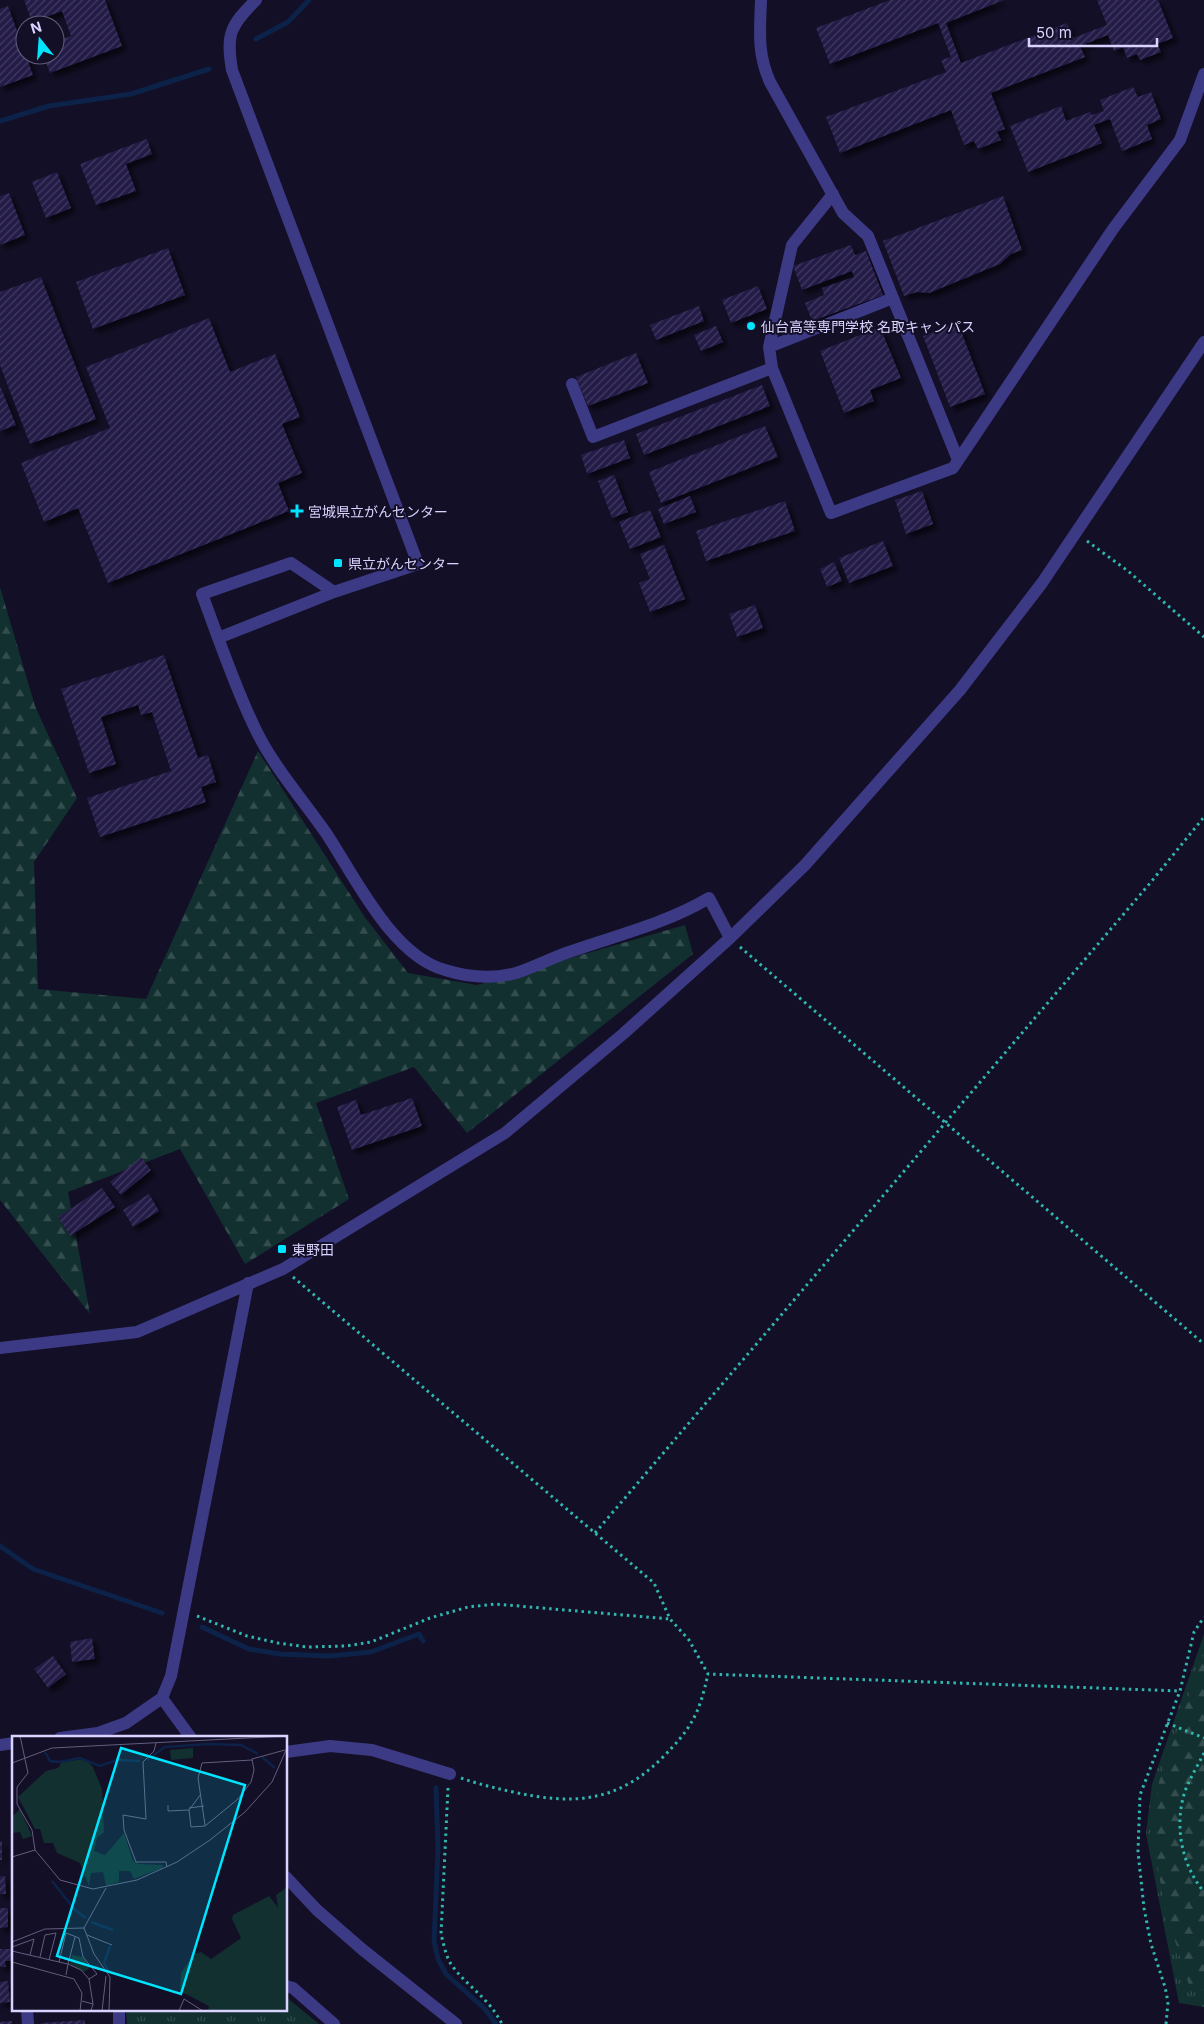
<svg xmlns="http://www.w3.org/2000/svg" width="1204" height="2024" viewBox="0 0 1204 2024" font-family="Inter,'Noto Sans JP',sans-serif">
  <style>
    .grass { fill: url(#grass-tufts) }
    .forest { fill: url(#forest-firs) }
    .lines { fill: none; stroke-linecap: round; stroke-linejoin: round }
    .stream { stroke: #0c2248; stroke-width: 5 }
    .building { fill: url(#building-hatch); filter: url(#shadow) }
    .path { stroke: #2fb8b0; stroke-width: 3; stroke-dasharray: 2.5 4; stroke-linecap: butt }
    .minor { stroke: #3d3a85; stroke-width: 12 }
    .poi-dot { fill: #00e5ff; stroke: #130f26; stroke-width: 2 }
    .labels { text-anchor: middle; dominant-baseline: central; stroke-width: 4; stroke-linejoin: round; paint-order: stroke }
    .poi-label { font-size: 14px; fill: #d9d4ff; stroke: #130f26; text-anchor: start }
    .inset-river { fill: none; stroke: #0c2248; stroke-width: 2.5 }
    .inset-road { fill: none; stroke: #625e7d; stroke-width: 1 }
    .view { fill: #00e5ff; fill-opacity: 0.15; stroke: #00e5ff; stroke-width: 2.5 }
    .inset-edge { fill: none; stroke: #d9d4ff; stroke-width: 2.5 }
  </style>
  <defs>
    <pattern id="grass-tufts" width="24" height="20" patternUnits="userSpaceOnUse" patternTransform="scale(1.25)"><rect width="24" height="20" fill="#12302f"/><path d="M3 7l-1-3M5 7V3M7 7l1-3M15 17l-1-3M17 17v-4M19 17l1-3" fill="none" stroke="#344d4e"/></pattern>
    <pattern id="forest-firs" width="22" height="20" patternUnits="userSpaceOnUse" patternTransform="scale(1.25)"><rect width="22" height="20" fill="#12302f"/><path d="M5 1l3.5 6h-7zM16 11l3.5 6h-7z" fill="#344d4e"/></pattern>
    <pattern id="building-hatch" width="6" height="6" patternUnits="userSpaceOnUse" patternTransform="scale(1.25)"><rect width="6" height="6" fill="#241b47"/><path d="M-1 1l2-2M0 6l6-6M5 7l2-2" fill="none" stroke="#433b63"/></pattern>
    <filter id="shadow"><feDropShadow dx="4.5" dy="4.5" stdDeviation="2.5" flood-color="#0009"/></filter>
  </defs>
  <rect width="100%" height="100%" fill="#130f26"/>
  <path class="grass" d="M1204,1634V2007L1179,2003L1146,1834L1152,1784Z
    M286,1997L319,2024H127L126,2010H286Z"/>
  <path class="forest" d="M0,587L35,706L77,798L34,862L38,989L146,999L258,751L364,916L408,973L477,985L685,925L693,954L467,1133L414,1067L316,1103L349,1199L245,1264L180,1149L68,1192L90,1314L0,1200Z
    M1204,1653V1990L1190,1988L1165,1909L1152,1833L1159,1782Z"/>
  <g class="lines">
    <path class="stream" d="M256,39L288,22L309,0
      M0,121L49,106L131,94L209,69
      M0,1546L33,1569L162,1613
      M202,1627L249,1649L280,1654L329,1656L371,1652L419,1634L423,1641
      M436,1788L438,1849L434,1941L438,1959L446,1974L485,2009L496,2024"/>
  </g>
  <path class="building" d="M24,0H105L122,46L50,73L43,55H55V42L71,36L62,11L32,22Z
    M890,0H1004L946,23L961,63L1067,23L1073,38L1107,25L1097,0H1158L1173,38L1157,44L1161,52L1140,60L1137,54L1127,58L1123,47L1114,51L1108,35L1080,46L1085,57L991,93L1005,129L997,132L1001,140L978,149L974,141L964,145L951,110L840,153L826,117L946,72L941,60L951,57L938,23L830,64L816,28Z
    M8,6L33,75L0,87V9Z
    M1133,87L1138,97L1151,92L1161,119L1147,125L1152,139L1122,151L1110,119L1094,125L1102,143L1028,172L1010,126L1061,106L1066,121L1090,112L1092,115L1104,111L1100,100Z
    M147,139L152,154L126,164L136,191L96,205L80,164Z
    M57,172L71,208L46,218L32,182Z
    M9,193L25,235L0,245V196Z
    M1003,196L1022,250L1011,254L1000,264L929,293L917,292L904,296L883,241Z
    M851,245L855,255L866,251L883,295L812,321L805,303L824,295L822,288L854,277L852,271L802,290L793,266Z
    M168,248L185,295L93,329L76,282Z
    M41,277L96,419L30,444L0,365V292Z
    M758,286L767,309L731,323L722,300Z
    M699,306L704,321L656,340L650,325Z
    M209,318L230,372L275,354L300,417L282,424L302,473L278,483L289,511L108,583L78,508L44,522L21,463L110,428L86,367Z
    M958,323L985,394L950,407L923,336Z
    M716,326L723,342L701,351L694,335Z
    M880,327L901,378L870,390L874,401L844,413L820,351Z
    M636,353L648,383L588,406L576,377Z
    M762,385L770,406L644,455L636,434Z
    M0,386L16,425L0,431Z
    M765,426L778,457L661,503L649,472Z
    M624,440L630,458L587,474L581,455Z
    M614,475L628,512L612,518L598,481Z
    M922,491L933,524L906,534L895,500Z
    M690,496L696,512L664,524L658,509Z
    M785,501L795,531L706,561L696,531Z
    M650,510L661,537L630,549L619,522Z
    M883,541L893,566L849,583L839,558Z
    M664,545L685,599L650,612L639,583L650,579L640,554Z
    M834,562L842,581L827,587L820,569Z
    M755,605L763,628L737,637L729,614Z
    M164,655L198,758L208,755L216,782L201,787L206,802L100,837L87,798L171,771L152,712L141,715L138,705L101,717L116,764L89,773L61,689Z
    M412,1098L422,1126L352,1150L337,1107L356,1100L361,1115Z
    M141,1157L151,1170L121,1195L110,1182Z
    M102,1188L115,1207L70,1236L58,1217Z
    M149,1194L159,1211L133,1227L123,1210Z
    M92,1638L95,1659L72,1662L70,1642Z
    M53,1656L66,1674L48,1688L34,1669Z
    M0,1841H2V1860H0Z
    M0,1876H5L6,1894H0Z
    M0,1908H8V1927L0,1928Z
    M0,1949H13V1961H5L6,1967H0Z
    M8,1981L10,2002L0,2003V1982Z
    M85,2020V2024H41V2023Z
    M12,2021V2024H0V2022Z"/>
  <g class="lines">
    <path class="path" d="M1087,541L1128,571L1204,637
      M740,947L1204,1344
      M293,1277L654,1583L670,1619L689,1640L708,1674L1180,1691
      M595,1533L1151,882L1204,817
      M197,1616L247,1636L278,1643L307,1647L346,1646L371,1642L430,1618L468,1607L495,1604L670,1619
      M1167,1723L1204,1738
      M1204,1753C1198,1765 1190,1778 1185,1791C1174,1825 1181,1864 1204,1892
      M461,1778C478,1784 495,1788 513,1792C572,1805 616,1803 661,1759C691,1729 699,1715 708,1674
      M448,1788L441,1934C444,1945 446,1958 453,1967C470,1989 488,1997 502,2024
      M1166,2024L1168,2002L1165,1987L1151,1944L1144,1908L1138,1852L1140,1795L1180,1691L1194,1632L1204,1617"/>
    <path class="minor" d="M256,0C230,26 226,34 232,70L418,564L334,592L291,563L202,594C218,637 233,682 253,724C271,764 301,797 326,833C354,875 392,956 445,970C467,977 493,979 516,973C535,967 553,957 572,951C618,935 667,923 709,898L730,938
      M761,0C760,31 757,53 770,82L843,213L868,236L958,460
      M769,347L893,298
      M772,368L769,347L792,245L833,194
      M572,384L593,437L772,368L831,513L953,468L1113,229L1180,140L1204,74
      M218,638L334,592
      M0,1348L137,1332L283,1269L505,1133L623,1034L730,938L805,865L960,690L1042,583L1204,342
      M162,1698L191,1738
      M60,1738L98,1733L126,1723L162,1698L171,1676L248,1283
      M0,1745L14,1743
      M286,1752L330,1746L372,1750L450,1774
      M286,1877L317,1910L363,1950L456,2024
      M286,1986L293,1988L334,2024
      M27,2010L28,2024
      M119,2010V2024"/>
  </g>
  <g class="poi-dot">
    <circle cx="751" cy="326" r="5"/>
    <path d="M294.5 503.5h5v5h5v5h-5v5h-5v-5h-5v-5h5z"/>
    <rect x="333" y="558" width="10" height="10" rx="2.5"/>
    <rect x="277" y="1244" width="10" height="10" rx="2.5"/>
  </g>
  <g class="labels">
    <g class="poi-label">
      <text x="761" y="326">仙台高等専門学校 名取キャンパス</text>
      <text x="308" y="511">宮城県立がんセンター</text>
      <text x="348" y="563">県立がんセンター</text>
      <text x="292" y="1249">東野田</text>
    </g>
  </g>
  <g transform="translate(12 1736)">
    <rect width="275" height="275" fill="#130f26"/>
    <path d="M257,160L275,183V275H196L197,270L168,255L169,237L182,218L189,216L199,223L215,212L229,202L220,183L221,179ZM60,219L70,221L79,231L72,236L58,228Z" fill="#12302f"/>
    <path d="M73,23L81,31L90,53L92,96L85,102L82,115L93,119L112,97L121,125L127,128L151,129L150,132L122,143L118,135H107V146L94,150L91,136L79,137L77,150L68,127L45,117L41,107H32L28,93H23L6,61L34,35L46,32L50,26ZM8,73L20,100L11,103L8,96L0,97V81ZM275,151V205L267,217L275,226V233L263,226L261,229L268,243L262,255L250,246L237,256L243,266L233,270L223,262L212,259L202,266L169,254L170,237L182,218L189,217L199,224L219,211L225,218L231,214L232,205L221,183L223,178L250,165L259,181L268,183L264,159Z" fill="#12302f"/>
    <path d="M181,12V22L159,24L158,14Z" fill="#12302f"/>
    <path class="inset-river" d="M33,16L38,25L48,26L68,22L88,30L105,24L128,25M250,21L263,32M135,24L153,11L196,8L229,9L246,18M40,145L63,174L74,182M79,186L101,194M97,236L92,227L98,210"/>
    <path class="inset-road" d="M8,0L16,37L5,51V68L20,94L23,114L48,144L81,153L125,144L165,126L198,104L233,76L260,46L275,12M144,7L142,15L131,26L134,83L111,79L112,94L124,126H154L155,131M0,27L40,12L275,0M156,69V75L177,74L179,91L193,90L226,63L239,46L242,34L240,23L273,14M177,72L192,70M177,74L189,58M193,89L186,42L190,27L240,24M0,121L23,114M72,192L82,218L98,241L97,275M75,199L100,209M63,201L56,228L69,234L77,243L81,268M0,206L33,193L72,192L94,152M0,211L22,203L18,219M0,215L47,226M28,221L33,199L44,197L37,224M0,226L62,243L70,257L68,275M54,239L56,228L47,226L54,197L67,202L71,221L85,238L77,243M70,265L81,268L79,275M90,275L94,240M167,275L172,263L191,275"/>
    <path class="view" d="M109,12L233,49L169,258L45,220Z"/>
    <rect width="275" height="275" class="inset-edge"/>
  </g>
  <g transform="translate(40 40) rotate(343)"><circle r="24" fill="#130f26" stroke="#625e7d"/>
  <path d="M0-4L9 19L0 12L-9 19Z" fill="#00e5ff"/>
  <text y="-8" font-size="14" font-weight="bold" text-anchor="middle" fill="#d9d4ff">N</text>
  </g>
  <path d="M1029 38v8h128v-8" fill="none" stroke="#d9d4ff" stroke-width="2.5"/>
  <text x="1036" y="38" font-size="15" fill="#d9d4ff" stroke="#130f26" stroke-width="4" paint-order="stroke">50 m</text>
</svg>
